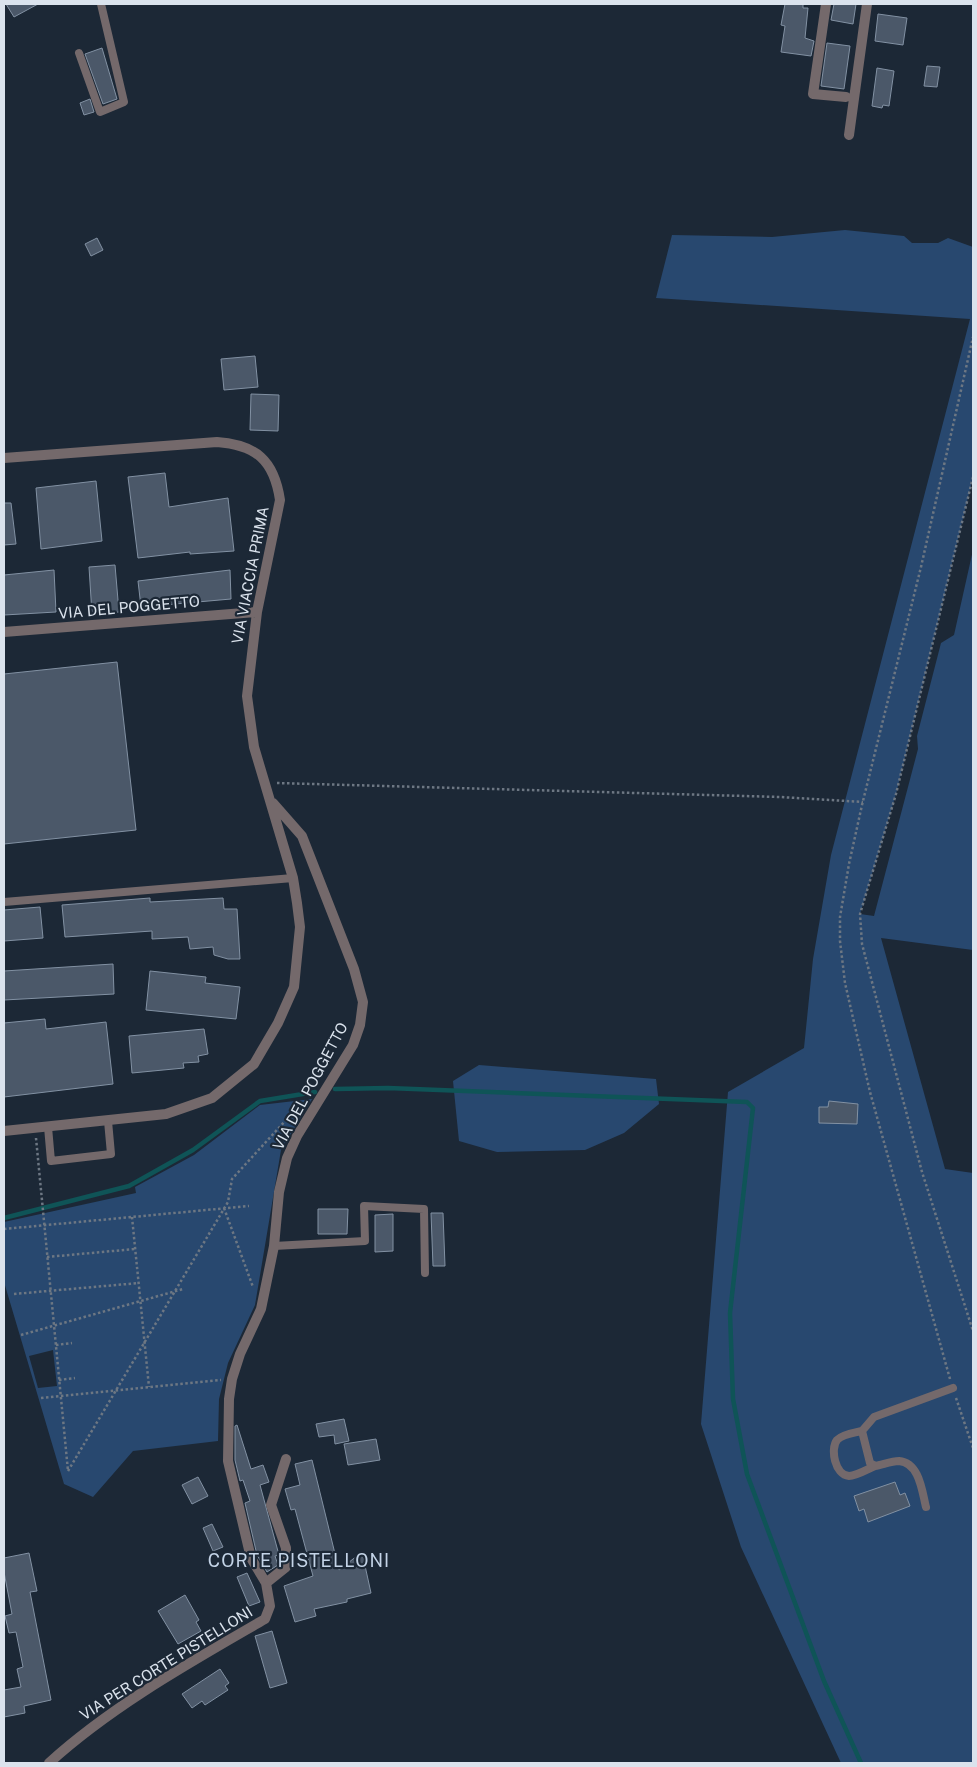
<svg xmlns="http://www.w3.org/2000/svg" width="977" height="1767" viewBox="0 0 977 1767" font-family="'Public Sans',sans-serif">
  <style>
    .green { fill: #28486f; fill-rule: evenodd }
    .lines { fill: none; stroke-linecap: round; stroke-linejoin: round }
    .stream { stroke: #0f5457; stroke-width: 4.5 }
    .building { fill: #4b5869; stroke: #8291a3 }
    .path { stroke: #6d7783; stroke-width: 2.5; stroke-dasharray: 2.5 2.5; stroke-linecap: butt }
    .lane { stroke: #74696b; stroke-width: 8 }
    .street { stroke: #74696b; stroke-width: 10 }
    .labels { text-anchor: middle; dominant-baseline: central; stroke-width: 4.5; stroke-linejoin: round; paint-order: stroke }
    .street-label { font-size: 15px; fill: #dbe3ed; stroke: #1c2836 }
    .quarter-label { font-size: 18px; letter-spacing: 1px; fill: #c4d4e7; stroke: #1c2836 }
  </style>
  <rect width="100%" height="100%" fill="#1c2836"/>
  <path class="green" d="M845,230L904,236L912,243H938L948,238L973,247V477L896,794L860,914L874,916L918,749L917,736L941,643L954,635L973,550V950L881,938L945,1169L973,1173V1763H841L741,1547L701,1424L728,1092L804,1048L813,959L831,855L970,319L656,298L672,235L772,237Z
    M479,1065L656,1079L659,1104L624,1133L585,1150L497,1152L459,1141L453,1081Z
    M312,1099L281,1150L255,1305L228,1363L219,1399L218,1441L133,1451L93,1497L64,1484L4,1282V1222L136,1193L135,1187L194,1155L260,1105ZM53,1350L57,1386L38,1388L29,1356Z"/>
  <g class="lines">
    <path class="stream" d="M335,1089L388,1088L747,1102L753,1108L730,1313L733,1399L747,1474L824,1681L861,1763
      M4,1218L129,1186L193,1150L260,1101L315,1092"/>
  </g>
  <path class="building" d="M6,4H38L14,17Z
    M785,4H803V8H808L805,38L814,41L811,56L781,52L785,26L781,25Z
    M834,4H856L853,24L831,20Z
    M878,14L907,18L903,45L875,41Z
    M827,43L850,46L844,89L821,86Z
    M102,48L117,99L103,104L85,54Z
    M927,66L940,67L937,87L924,86Z
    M877,68L894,71L889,106L883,105L882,108L872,106Z
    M90,99L94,112L84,115L80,103Z
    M97,238L103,250L91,256L85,244Z
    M255,356L258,387L224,390L221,359Z
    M251,394L279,395L278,431L250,430Z
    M165,473L169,507L228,498L234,551L190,554V552L138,558L128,477Z
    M96,481L102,541L41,549L36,488Z
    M4,503H11L16,544L4,545Z
    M115,565L119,612L92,614L89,567Z
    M54,570L56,612L4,615V575Z
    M230,570L231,599L141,607L138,581Z
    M117,662L136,830L4,844V674Z
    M150,898V902L223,898L224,909H237L240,959H228L214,955L213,947L190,949L188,937L152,939V931L65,937L62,905Z
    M40,907L43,938L4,941V910Z
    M113,964L114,994L4,1000V971Z
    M150,971L206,977L205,983L240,987L236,1019L146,1010Z
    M45,1019L46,1029L106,1022L113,1084L4,1097V1023Z
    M204,1029L208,1054L198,1056L199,1062L183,1063L184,1068L132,1073L129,1036Z
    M829,1101L858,1104L857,1124L819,1123V1107H828Z
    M318,1209H348L347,1234H318Z
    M431,1213H443L445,1266H433Z
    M393,1214V1251L375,1252V1215Z
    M344,1419L349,1441L335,1444L334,1435L319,1437L316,1424Z
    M237,1425L251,1469L263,1465L269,1482L260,1485L279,1555L275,1556L278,1565L267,1572L257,1555L245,1503L250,1501L243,1480L240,1481L235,1460V1426Z
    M376,1439L380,1460L348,1465L344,1444Z
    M312,1460L339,1570L362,1552L371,1593L347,1599V1602L314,1609L316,1616L295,1622L284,1586L313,1576L295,1509L291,1510L285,1489L300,1485L295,1464Z
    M198,1477L208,1496L192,1504L182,1485Z
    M895,1482L900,1495L905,1493L910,1506L868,1522L864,1509L859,1511L854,1496Z
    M212,1524L223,1547L213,1551L203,1528Z
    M29,1553L37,1591L30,1592L51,1700L24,1706L25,1713L4,1717V1690L21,1687L17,1669L23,1667L16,1632L9,1633L5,1616L12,1614L4,1572V1558Z
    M247,1573L260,1602L249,1606L237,1577Z
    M185,1595L199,1620L196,1622L201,1631L178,1644L158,1611Z
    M272,1631L287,1683L270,1688L255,1636Z
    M220,1669L229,1683L225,1686L228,1690L205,1705L202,1701L192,1708L182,1694Z"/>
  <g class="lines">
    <path class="path" d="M973,477L896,794L860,914L862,944L922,1172L973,1331
      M277,783L780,797L863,802
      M36,1138L68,1471
      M224,1208L253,1287
      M132,1217L149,1387
      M4,1229L249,1206
      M47,1257L135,1249
      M14,1294L139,1283
      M21,1335L183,1289
      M56,1345L72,1343
      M950,1379L870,1092L845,983L840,941V917L849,864L862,805L921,567L973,337
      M59,1380L75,1378
      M41,1398L221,1380
      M956,1398L973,1448
      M68,1471L228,1202L232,1179L297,1108L302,1106"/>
    <path class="lane" d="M79,53L100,112L124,102L101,4
      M4,902L293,878
      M48,1127L51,1161L111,1154L108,1121
      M274,1246L365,1241L364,1206L424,1209L425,1273
      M862,1431C854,1433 843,1434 837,1440C830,1449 835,1475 849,1476C856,1476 868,1469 875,1466
      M926,1507C922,1492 920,1463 899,1461C891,1461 882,1465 875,1466L870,1463L862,1431L874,1417L953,1388"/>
    <path class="street" d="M826,4L813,94L846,97
      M849,135L867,4
      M4,458L217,442C256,445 274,460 280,500L257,612L247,696L254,747L293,878L297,903L300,927L294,987L278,1023L254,1064L212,1098L166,1114L4,1131
      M4,632L257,612
      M266,1583L286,1567V1548L271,1505L286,1459
      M49,1763C113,1705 191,1662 265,1619L270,1606L266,1583L251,1558L228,1461L229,1399L232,1379L240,1354L261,1309L274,1246L279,1192L287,1158L297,1136L353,1045L360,1025L363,1002L354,969L302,836L273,803"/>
  </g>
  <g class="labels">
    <g class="street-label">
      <text transform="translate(250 575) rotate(-79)">VIA VIACCIA PRIMA</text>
      <text transform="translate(129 607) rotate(-5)">VIA DEL POGGETTO</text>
      <text transform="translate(310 1086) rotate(-62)">VIA DEL POGGETTO</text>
      <text transform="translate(166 1663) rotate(-32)">VIA PER CORTE PISTELLONI</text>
    </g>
    <g class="quarter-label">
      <text x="299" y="1560">CORTE PISTELLONI</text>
    </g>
  </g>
  <rect width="977" height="1767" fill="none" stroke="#dbe3ed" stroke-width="10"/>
</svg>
